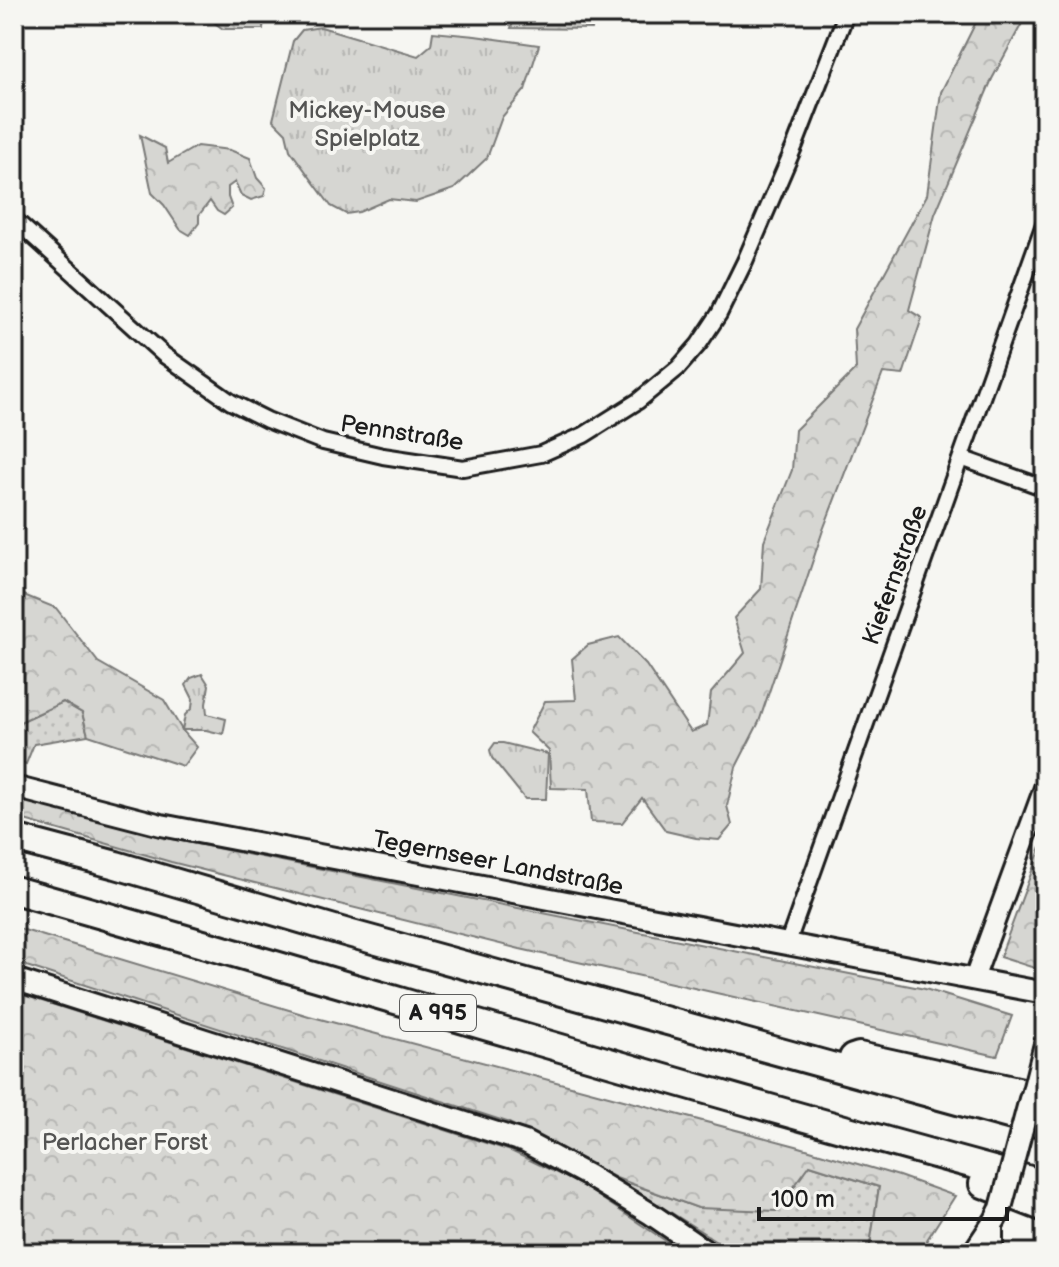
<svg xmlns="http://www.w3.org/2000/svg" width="1059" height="1267" viewBox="0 0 1059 1267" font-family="'Balsamiq Sans',sans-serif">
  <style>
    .grass { fill: url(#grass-dots); stroke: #797977; stroke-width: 2 }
    .forest { fill: url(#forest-crowns); stroke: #797977; stroke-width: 2 }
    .park { fill: url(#park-tufts); stroke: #797977; stroke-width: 2 }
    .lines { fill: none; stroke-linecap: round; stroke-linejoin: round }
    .minor-casing { stroke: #1c1c1c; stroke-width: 20 }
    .tertiary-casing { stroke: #1c1c1c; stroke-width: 24 }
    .secondary-casing { stroke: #1c1c1c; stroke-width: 26 }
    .motorway-casing { stroke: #1c1c1c; stroke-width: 32 }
    .minor { stroke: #f6f6f2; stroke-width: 14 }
    .tertiary { stroke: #f6f6f2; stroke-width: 18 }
    .secondary { stroke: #f6f6f2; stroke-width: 20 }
    .motorway { stroke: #f6f6f2; stroke-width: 26 }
    .tertiary-bridge-casing { stroke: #1c1c1c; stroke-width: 24; stroke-linecap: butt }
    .secondary-bridge-casing { stroke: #1c1c1c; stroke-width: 26; stroke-linecap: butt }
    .tertiary-bridge { stroke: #f6f6f2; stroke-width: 18 }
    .secondary-bridge { stroke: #f6f6f2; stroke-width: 20 }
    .labels { text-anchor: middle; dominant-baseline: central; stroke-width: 8; stroke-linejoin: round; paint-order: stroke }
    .shield { fill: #f6f6f2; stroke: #5d5d5c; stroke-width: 2 }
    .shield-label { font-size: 22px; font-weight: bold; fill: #1c1c1c }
    .park-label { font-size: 24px; fill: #545453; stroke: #f6f6f2 }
    .street-label { font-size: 24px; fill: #1c1c1c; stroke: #f6f6f2 }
  </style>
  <defs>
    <pattern id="grass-dots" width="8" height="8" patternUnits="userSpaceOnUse" patternTransform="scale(2)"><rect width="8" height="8" fill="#d6d6d2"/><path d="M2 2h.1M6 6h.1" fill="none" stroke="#b7b7b4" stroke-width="1.8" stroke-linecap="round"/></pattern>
    <pattern id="forest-crowns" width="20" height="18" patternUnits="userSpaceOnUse" patternTransform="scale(2)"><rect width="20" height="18" fill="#d6d6d2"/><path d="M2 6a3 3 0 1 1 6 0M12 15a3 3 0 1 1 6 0" fill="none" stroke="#b7b7b4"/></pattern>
    <pattern id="park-tufts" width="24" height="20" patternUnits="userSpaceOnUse" patternTransform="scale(2)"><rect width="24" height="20" fill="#d6d6d2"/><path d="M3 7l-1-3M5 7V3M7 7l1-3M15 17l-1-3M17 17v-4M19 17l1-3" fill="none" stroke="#b7b7b4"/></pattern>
  </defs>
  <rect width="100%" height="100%" fill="#f6f6f2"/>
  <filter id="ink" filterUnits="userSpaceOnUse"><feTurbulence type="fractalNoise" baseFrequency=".0125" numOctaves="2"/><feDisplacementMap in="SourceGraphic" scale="16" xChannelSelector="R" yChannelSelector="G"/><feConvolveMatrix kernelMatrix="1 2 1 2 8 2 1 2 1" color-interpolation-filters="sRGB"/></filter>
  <g filter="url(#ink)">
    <path class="grass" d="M516,14H595L592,29L511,28Z
      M63,702L82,713L88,735L34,744L26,764L14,760V722L18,723Z
      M810,1165L879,1187L869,1252L921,1249L915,1253H742L726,1247L616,1178L698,1208Z"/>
    <path class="forest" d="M203,14H264L263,29H223Z
      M980,14H1027L992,79L935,214L909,310L922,318L903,375L883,373L823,530L759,722L736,767L727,806L732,825L719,840L696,838L666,831L642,798L622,823L591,822L588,789L551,788L549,751L529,732L545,701L576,700L572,659L588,645L619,637L646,665L691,732L707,725L711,693L745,653L734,618L761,589L764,541L792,470L795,430L856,369L854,329L927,195L941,92Z
      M140,135L165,148L168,163L197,146L230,150L250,158L257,178L266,188L264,196L251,200L241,195L235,182L228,187V197L232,208L224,215L217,211L210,201L199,215V223L190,235L180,229L164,205L152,193Z
      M14,591L56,608L98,662L164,700L182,730L197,747L183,766L88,735L82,713L63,702L18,723L14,722Z
      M14,796L161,837L925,989L1012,1016L997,1056L520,949L171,862L14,817Z
      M1045,836V968L1044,971L1000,957Z
      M14,927L309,1016L796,1146L899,1176L955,1196L921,1249L869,1252L879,1187L810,1165L776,1211L698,1208L616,1178L507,1122L14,962Z
      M14,992L511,1151L580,1184L684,1253H14Z"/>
    <path class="park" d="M321,27L418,56L431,45L433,32L475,36L539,45L525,90L502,117L487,158L454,189L416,202L389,199L359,212L346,214L331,206L290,150L286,133L273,120L293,41L302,30Z
      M202,674L209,685L206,704L207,714L226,719L223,734L206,730H182L185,715L192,708L193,699L186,685L191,678Z
      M495,743H503L548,754L546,799H525L492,758L490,750Z"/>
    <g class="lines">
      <defs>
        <path id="minor" d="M14,219L164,355L231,402L267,420L323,442L383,456L463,468L541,454L584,435L638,401L678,368L699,344L719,314L745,261L795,145L846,14
          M961,458L1045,488
          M787,945L1045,221
          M995,1253V1220"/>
        <path id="tertiary" d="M974,979L1045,785"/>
        <path id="secondary" d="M14,787L161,825L1045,993
          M14,979L525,1142L587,1175L651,1214L708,1253
          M973,1253L995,1220L1001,1208"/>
        <path id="motorway" d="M14,838L116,865L348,933L1045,1125
          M14,890C358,987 700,1092 1045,1184
          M853,1058L859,1056L1045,1097
          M983,1184L1045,1208"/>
      </defs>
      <use href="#minor" class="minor-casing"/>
      <use href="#tertiary" class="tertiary-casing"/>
      <use href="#secondary" class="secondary-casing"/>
      <use href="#motorway" class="motorway-casing"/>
      <use href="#minor" class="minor"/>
      <use href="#tertiary" class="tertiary"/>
      <use href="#secondary" class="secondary"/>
      <use href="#motorway" class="motorway"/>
      <defs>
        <path id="tertiary-bridge" d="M1030,1099L1045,1040"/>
        <path id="secondary-bridge" d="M1001,1208L1030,1099L1045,1084"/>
      </defs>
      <use href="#tertiary-bridge" class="tertiary-bridge-casing"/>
      <use href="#secondary-bridge" class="secondary-bridge-casing"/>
      <use href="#tertiary-bridge" class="tertiary-bridge"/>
      <use href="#secondary-bridge" class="secondary-bridge"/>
    </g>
  </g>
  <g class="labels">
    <rect class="shield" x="400" y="995" width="76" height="36" rx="6"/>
    <g class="shield-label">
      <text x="438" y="1013">A 995</text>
    </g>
    <g class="park-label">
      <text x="367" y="110">Mickey-Mouse<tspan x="367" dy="28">Spielplatz</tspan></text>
      <text x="125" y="1142">Perlacher Forst</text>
    </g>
    <g class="street-label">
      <text transform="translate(402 433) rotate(9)">Pennstraße</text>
      <text transform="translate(895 575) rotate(-70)">Kiefernstraße</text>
      <text transform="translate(498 863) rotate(11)">Tegernseer Landstraße</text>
    </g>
  </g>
  <rect width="1059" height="1267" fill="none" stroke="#f6f6f2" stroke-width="48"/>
  <rect x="24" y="24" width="1011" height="1219" fill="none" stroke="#1c1c1c" stroke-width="3" filter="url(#ink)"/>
  <path d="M759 1207v12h248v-12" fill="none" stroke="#1c1c1c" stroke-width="4"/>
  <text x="771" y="1207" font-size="24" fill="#1c1c1c" stroke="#f6f6f2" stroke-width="6" paint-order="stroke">100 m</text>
</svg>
